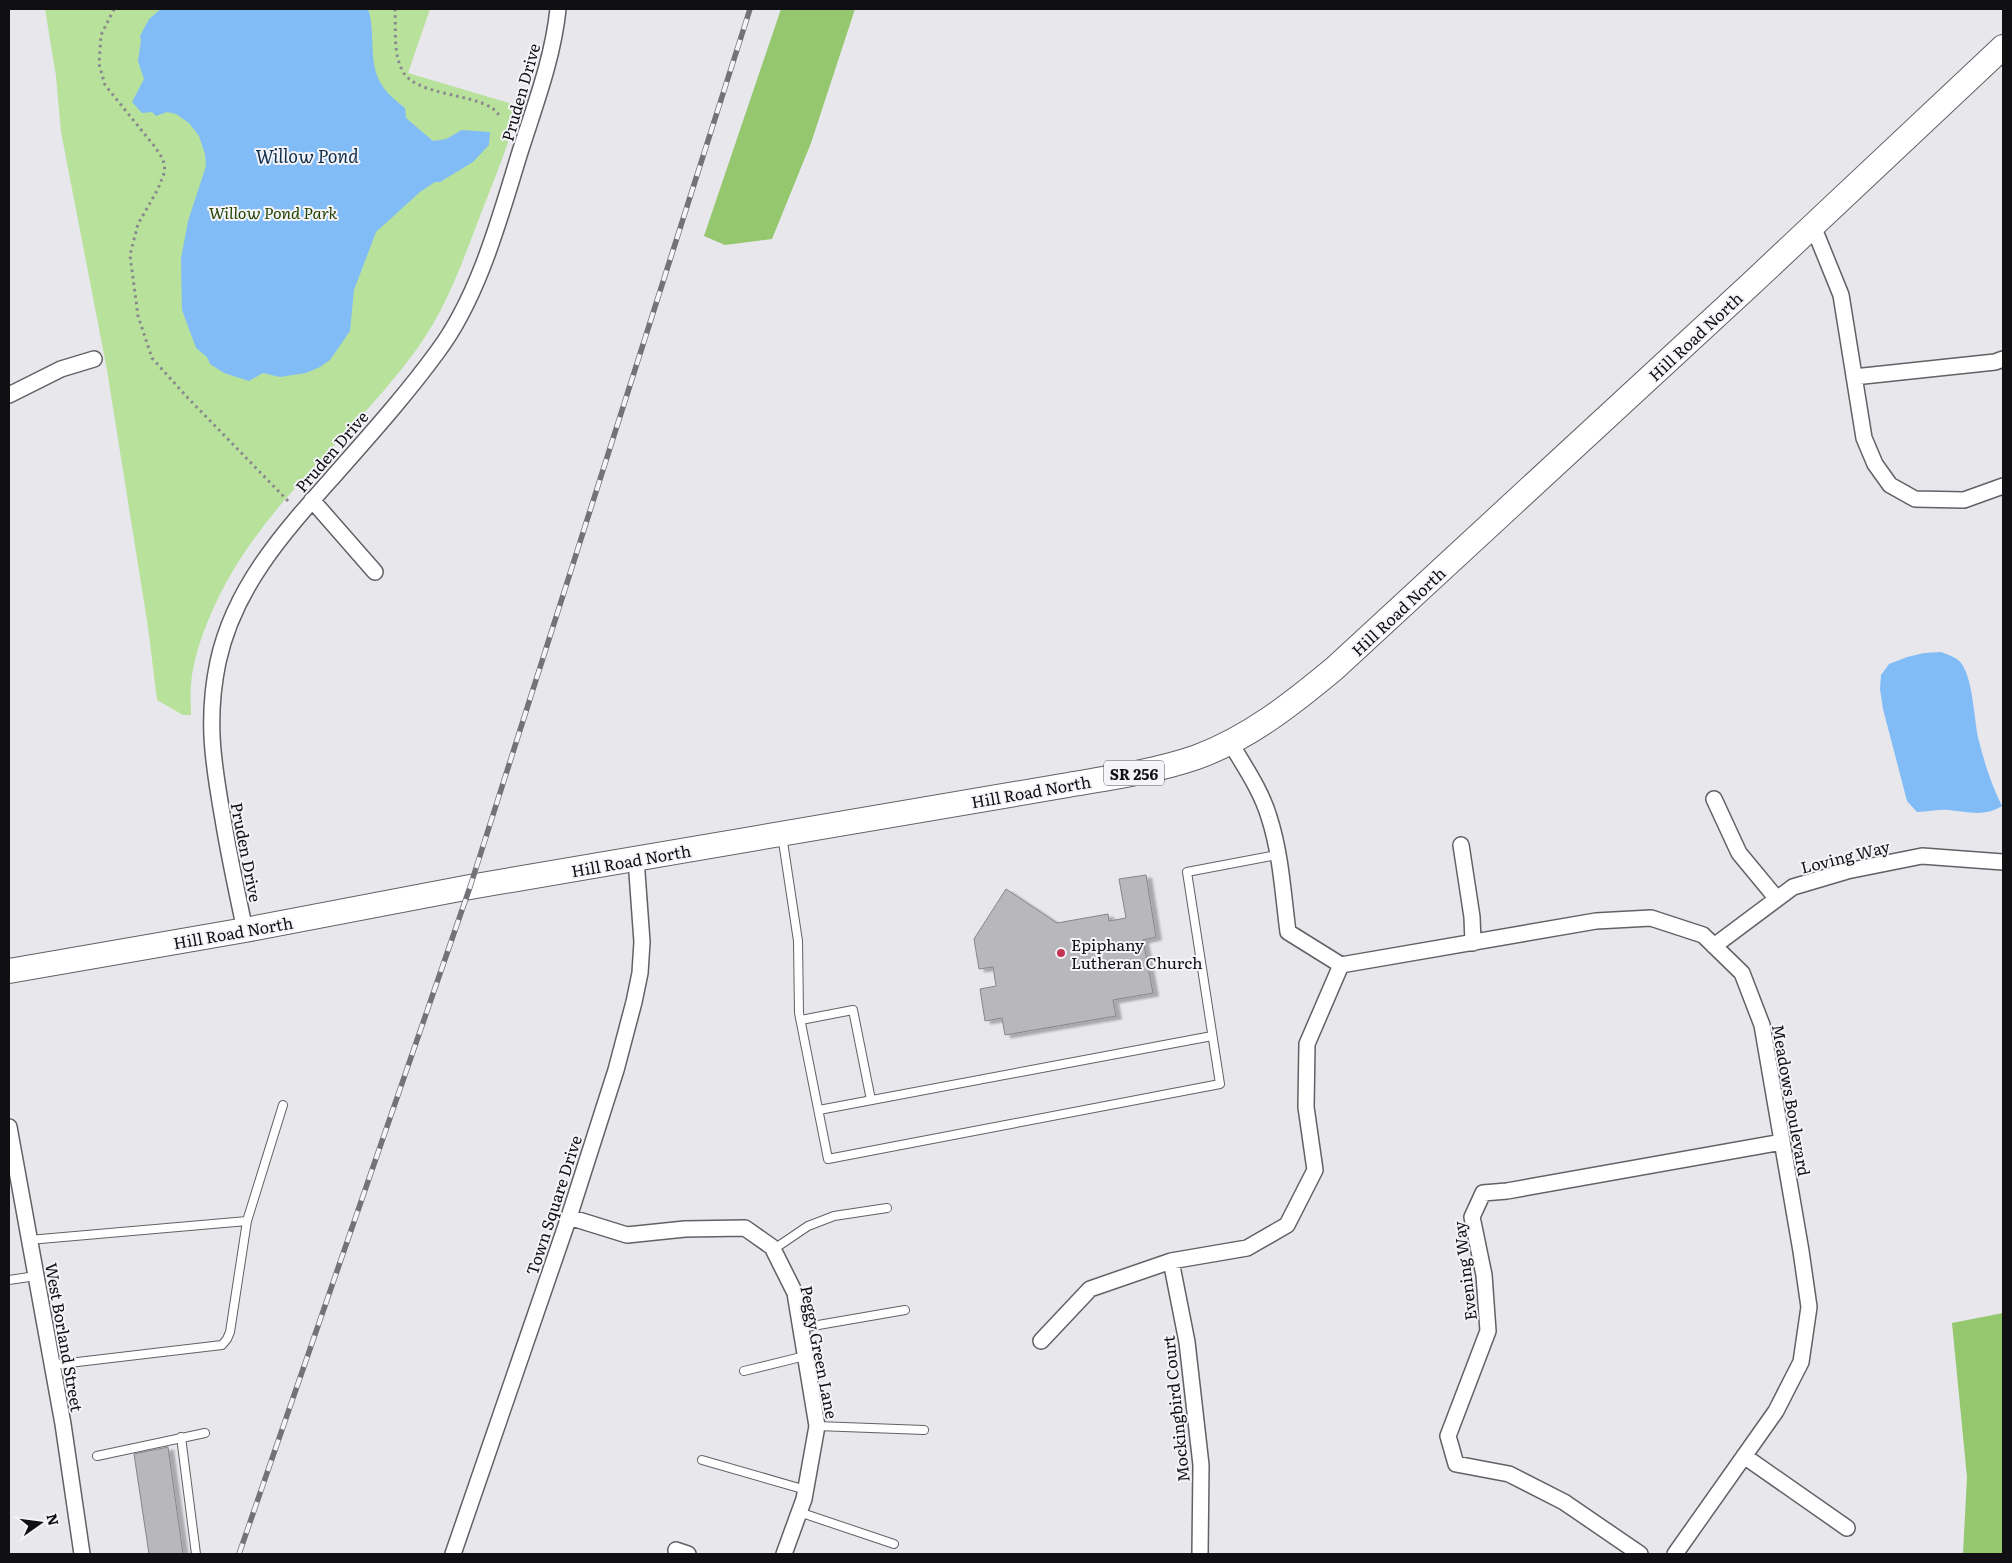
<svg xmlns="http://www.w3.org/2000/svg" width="2012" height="1563" viewBox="0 0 2012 1563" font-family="Literata,serif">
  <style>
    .green { fill: #b8e19b }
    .forest { fill: #94c76e }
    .water { fill: #82bcf7 }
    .building { fill: #b7b7bc; stroke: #86868a; filter: url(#shadow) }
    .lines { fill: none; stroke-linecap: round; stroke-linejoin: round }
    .service-casing { stroke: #616166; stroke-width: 10 }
    .minor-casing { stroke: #616166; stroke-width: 18 }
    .primary-casing { stroke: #616166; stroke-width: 26 }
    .path { stroke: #89898d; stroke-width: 3; stroke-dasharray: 2.5 4; stroke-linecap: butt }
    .service { stroke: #fff; stroke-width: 8 }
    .minor { stroke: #fff; stroke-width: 15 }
    .primary { stroke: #fff; stroke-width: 24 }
    .rail-casing { stroke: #737377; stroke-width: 5.5 }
    .rail { stroke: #f4f4f9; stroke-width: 4; stroke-dasharray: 11; stroke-linecap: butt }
    .poi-dot { fill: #c43453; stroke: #f4f4f9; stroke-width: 2 }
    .labels { text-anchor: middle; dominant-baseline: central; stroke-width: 4; stroke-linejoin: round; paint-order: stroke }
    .shield { fill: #f4f4f9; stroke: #545457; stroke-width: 1 }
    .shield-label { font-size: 15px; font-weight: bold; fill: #101012 }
    .street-label { font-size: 16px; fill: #101012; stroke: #f4f4f9 }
    .park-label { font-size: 16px; font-style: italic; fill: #254403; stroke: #f4f4f9 }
    .poi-label { font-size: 16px; fill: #101012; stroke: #f4f4f9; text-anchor: start }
    .water-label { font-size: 18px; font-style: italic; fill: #0e2d4a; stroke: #f4f4f9 }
  </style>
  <defs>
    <filter id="shadow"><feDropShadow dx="5.5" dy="3" stdDeviation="1" flood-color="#0004"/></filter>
  </defs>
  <rect width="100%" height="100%" fill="#e7e7ec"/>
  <path class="green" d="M45,9H430L408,73L519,106C509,144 494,180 480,216C463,260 447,307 419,346C352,440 256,506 210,616C201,637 193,661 191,684C190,694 191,705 191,715H183L157,700L148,627L107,370L61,132L56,76Z"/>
  <path class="forest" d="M781,9H855L811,143L772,239L725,245L704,236Z
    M2003,1313V1554H1963L1967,1477L1952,1323Z"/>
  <path class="water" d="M161,9H368C376,32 368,60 380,82C386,93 396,101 405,108L406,118L433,141L446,139L462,130L490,132L489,145L473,162L440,182H435L420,192L376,232L354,290L350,331L330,360L320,367L306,373L280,377L263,373L249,381L224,373L210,364L207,357L196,348L182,310L181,259L188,221L206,166L205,154L199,136L189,123L176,114L167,112L156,116L152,112L142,113L132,102L144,79L138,61L141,40L140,36L149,19Z
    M1941,652C1949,655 1959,658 1963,666C1973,683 1974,717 1978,737C1984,762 1991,784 2002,806C1985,817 1968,812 1949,810C1939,809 1928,812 1917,812L1907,801L1883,709L1880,689L1881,675L1889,664L1907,657L1924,653Z"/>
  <path class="building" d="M1146,875L1156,937L1143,940L1153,993L1113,1000L1116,1016L1005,1035L1002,1018L985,1021L980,989L996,986L993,967L979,969L974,939L1006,889L1057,923L1108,914L1109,921L1126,918L1119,879Z
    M168,1447L183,1554H149L134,1454Z"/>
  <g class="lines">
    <defs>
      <path id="service" d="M782,835L798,941L799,1013L828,1159L1220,1084L1187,872L1277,855
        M801,1020L853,1010L871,1100
        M819,1110L1212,1036
        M29,1240L247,1221L283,1105
        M774,1249L808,1226L834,1216L887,1208
        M9,1280L36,1276
        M801,1328L905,1310
        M52,1365L222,1345L227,1339L230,1332L247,1221
        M744,1371L805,1356
        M817,1426L924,1430
        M181,1437L196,1554
        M97,1456L205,1433
        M702,1460L806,1490
        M799,1512L894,1544"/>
      <path id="minor" d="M1813,226L1841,295L1864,438L1875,464L1890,485L1915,499L1964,500L2003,486
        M1854,377L1995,362L2003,359
        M9,395L61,369L94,359
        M312,500L375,572
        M1230,742C1244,766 1261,790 1269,817C1281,854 1283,894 1288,932L1341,965L1596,921L1651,918L1703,935L1742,973L1762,1025L1801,1251L1809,1307L1801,1362L1776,1411L1675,1554
        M1714,799L1739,853L1777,899
        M1461,845L1472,917L1473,943
        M245,930C237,893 229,856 223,819C213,763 206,719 218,662C234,587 284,532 333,477C369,436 406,395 438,351C479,296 500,217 520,152C535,105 553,58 558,9
        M1714,946L1793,887L1847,871L1922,856L2003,862
        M9,1127L63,1424L82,1554
        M569,1217L627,1235L685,1229L745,1228L772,1247L795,1293L817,1426L804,1499L784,1554
        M1171,1261L1187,1342L1201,1465L1200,1554
        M1041,1341L1090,1289L1171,1261L1247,1248L1287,1225L1315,1170L1306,1107L1307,1044L1341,965
        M1744,1456L1847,1528
        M676,1550L688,1554
        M453,1554L569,1217L616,1070L634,1002L640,973L642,942L636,859
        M1640,1554L1564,1502L1509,1474L1456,1464L1448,1436L1488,1331L1484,1275L1472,1217L1483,1193L1507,1191L1782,1142"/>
      <path id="primary" d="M9,971L245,930L470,887L1062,786C1107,778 1154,772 1197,757C1249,738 1293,703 1335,668L1752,283L2003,47"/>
    </defs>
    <use href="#service" class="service-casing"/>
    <use href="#minor" class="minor-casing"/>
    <use href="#primary" class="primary-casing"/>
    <path class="path" d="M114,9L101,35L99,64L105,85L155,147L163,159L165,171L158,189L138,224L130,255L138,316L152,358L186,396L290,503
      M395,9C396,28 393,52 402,70C414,95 469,93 492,108C495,110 497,113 500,116"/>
    <use href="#service" class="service"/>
    <use href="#minor" class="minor"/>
    <use href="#primary" class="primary"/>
    <defs>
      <path id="rail" d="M239,1554L470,887L750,9"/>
    </defs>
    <use href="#rail" class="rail-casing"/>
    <use href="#rail" class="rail"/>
  </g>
  <circle class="poi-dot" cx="1061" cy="953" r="5"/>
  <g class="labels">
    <rect class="shield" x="1104" y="760.5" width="60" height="25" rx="4"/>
    <g class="shield-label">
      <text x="1134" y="773">SR 256</text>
    </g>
    <g class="street-label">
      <text transform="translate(520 92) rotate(-74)">Pruden Drive</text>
      <text transform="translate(1695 336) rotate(-43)">Hill Road North</text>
      <text transform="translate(331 451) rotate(-49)">Pruden Drive</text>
      <text transform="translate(1398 611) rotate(-43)">Hill Road North</text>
      <text transform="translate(1031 791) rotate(-10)">Hill Road North</text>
      <text transform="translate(247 852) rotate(79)">Pruden Drive</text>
      <text transform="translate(1845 856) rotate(-14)">Loving Way</text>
      <text transform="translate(631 860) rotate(-10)">Hill Road North</text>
      <text transform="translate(233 932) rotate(-10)">Hill Road North</text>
      <text transform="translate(1792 1100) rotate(80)">Meadows Boulevard</text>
      <text transform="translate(553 1205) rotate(-72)">Town Square Drive</text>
      <text transform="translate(1464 1271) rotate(-97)">Evening Way</text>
      <text transform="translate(65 1337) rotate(80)">West Borland Street</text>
      <text transform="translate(820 1352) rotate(79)">Peggy Green Lane</text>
      <text transform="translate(1175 1409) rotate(-96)">Mockingbird Court</text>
    </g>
    <g class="park-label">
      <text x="273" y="212">Willow Pond Park</text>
    </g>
    <g class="poi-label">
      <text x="1071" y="944">Epiphany<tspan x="1071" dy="18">Lutheran Church</tspan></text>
    </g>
    <g class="water-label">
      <text x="307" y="155">Willow Pond</text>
    </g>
  </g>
  <rect width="2012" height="1563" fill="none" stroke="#101012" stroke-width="20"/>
  <g transform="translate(40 1523) rotate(76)" stroke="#f4f4f9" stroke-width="4" paint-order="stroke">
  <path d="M0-4L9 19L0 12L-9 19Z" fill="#101012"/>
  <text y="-8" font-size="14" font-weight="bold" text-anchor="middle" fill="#101012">N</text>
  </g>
</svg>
